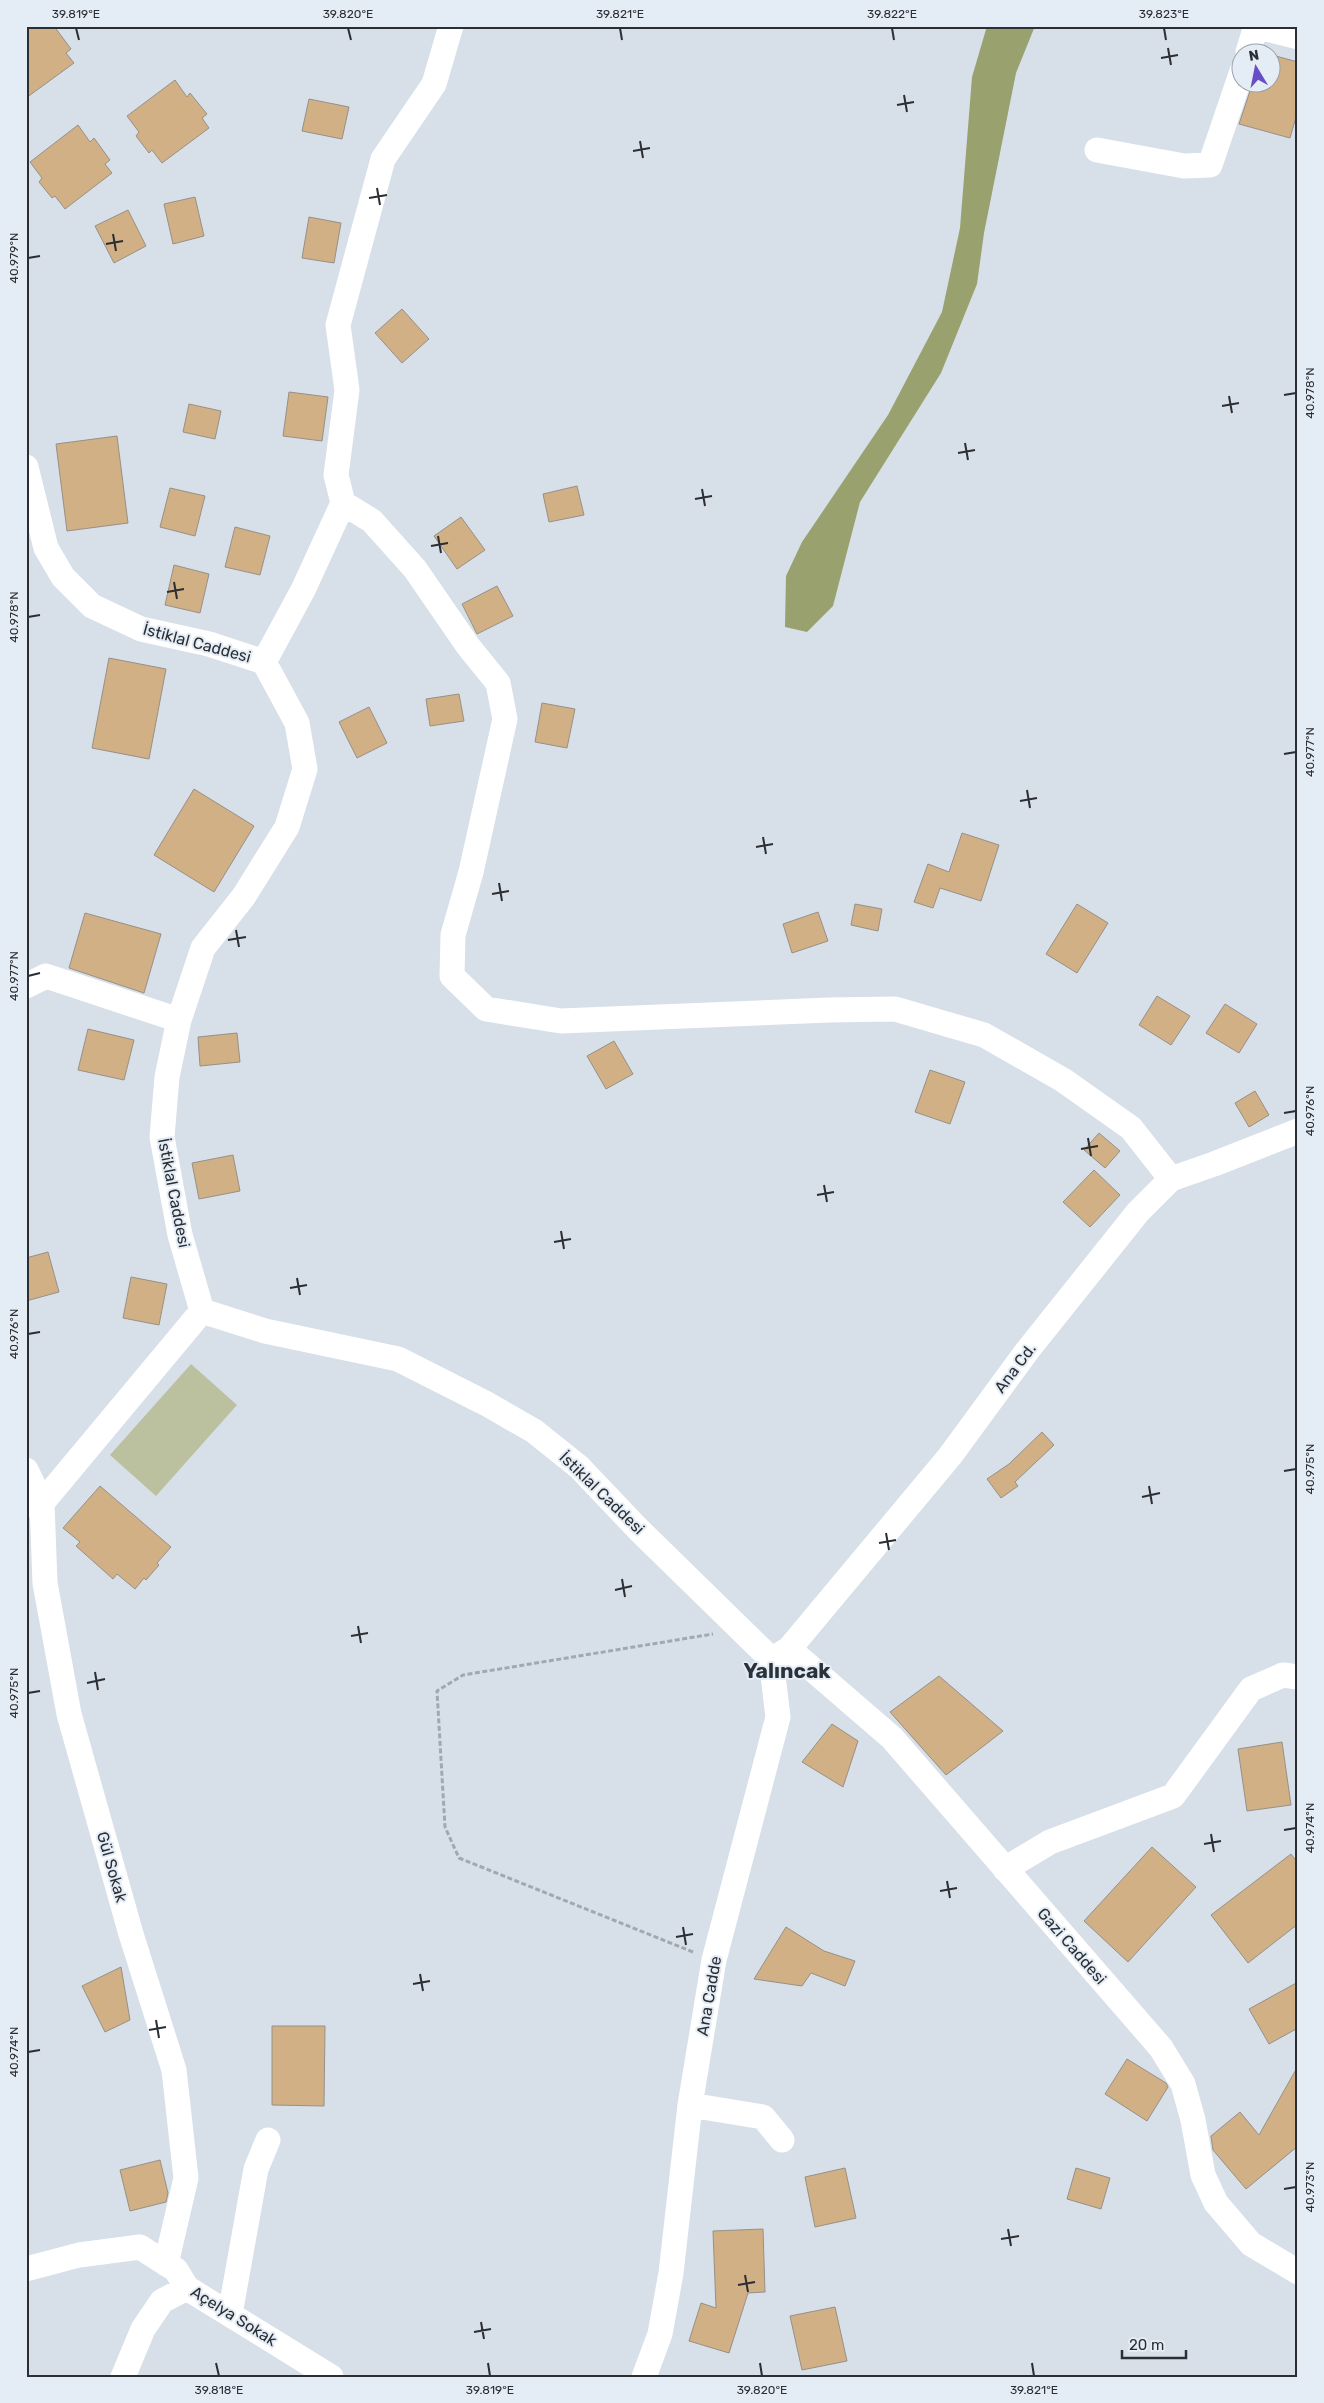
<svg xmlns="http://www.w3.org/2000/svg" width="1324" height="2403" viewBox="0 0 1324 2403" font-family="Rubik,sans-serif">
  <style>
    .green { fill: #bbc19f }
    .forest { fill: #99a16f }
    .building { fill: #d0b084; stroke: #979087 }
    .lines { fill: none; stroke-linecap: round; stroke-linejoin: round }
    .path { stroke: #a1a8b0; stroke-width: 3; stroke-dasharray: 5 2.5; stroke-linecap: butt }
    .minor { stroke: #fff; stroke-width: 25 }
    .ticks { fill: none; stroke: #2b2e32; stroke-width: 2 }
    .labels { text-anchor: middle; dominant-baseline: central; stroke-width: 4; stroke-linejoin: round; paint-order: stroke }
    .street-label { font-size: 16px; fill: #2b2e32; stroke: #e4ecf6 }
    .district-label { font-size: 21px; font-weight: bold; fill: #2b3239; stroke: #e4ecf6 }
    .neatline { fill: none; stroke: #2b2e32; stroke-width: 2 }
    .ticks-label { font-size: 12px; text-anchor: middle; fill: #2b2e32 }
  </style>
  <rect width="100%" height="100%" fill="#d7dfe9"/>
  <path class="green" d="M191,1364L237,1405L156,1496L110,1455Z"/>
  <path class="forest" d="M987,26H1035L1016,73L984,233L977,284L941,373L860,502L833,606L807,632L785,627L786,576L802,542L888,415L942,312L960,228L972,77Z"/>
  <path class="building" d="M26,26H54L71,49L66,53L74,63L26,98Z
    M1272,55L1298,62V110L1290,138L1239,124L1253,82H1272Z
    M175,80L187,97L190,93L207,114L202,118L209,128L162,163L152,150L149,153L136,136L139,132L127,116Z
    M309,99L349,107L342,139L302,131Z
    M78,125L90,142L94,138L110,160L105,164L112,173L65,209L55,196L52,198L39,182L42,178L30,162Z
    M195,197L204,236L173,244L164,204Z
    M128,210L146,246L114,263L95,226Z
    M309,217L341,223L334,263L302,258Z
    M402,309L429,339L402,363L375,333Z
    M289,392L328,397L322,441L283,436Z
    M189,404L221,411L215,439L183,432Z
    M117,436L128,523L67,531L56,444Z
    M577,486L584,515L549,522L543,494Z
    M170,488L205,496L195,536L160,527Z
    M461,517L485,550L457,569L434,536Z
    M235,527L270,536L260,575L225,567Z
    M174,565L209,574L200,613L165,605Z
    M497,586L513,616L477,634L462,604Z
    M109,658L166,669L149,759L92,748Z
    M459,694L464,721L430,726L426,699Z
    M542,703L575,709L567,748L535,742Z
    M369,707L387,743L357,758L339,722Z
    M194,789L254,826L214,892L154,855Z
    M962,833L999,845L981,901L940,888L933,908L914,902L928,864L949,872Z
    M855,904L882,909L878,931L851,925Z
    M1077,904L1108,923L1077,973L1046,954Z
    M818,912L828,941L792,953L783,924Z
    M85,913L161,934L144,993L69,968Z
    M1157,996L1190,1016L1171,1045L1139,1025Z
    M1225,1004L1257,1024L1239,1053L1206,1033Z
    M88,1029L134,1040L124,1080L78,1070Z
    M237,1033L240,1062L200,1066L198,1037Z
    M614,1041L633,1074L606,1089L587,1056Z
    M930,1070L965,1082L950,1124L915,1112Z
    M1255,1091L1269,1115L1249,1127L1235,1103Z
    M1099,1133L1120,1151L1105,1168L1084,1150Z
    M233,1155L240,1191L199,1199L192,1163Z
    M1094,1170L1120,1195L1090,1227L1063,1202Z
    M48,1252L59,1292L26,1301V1258Z
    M131,1277L167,1284L159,1325L123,1318Z
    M1042,1432L1054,1445L1015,1482L1018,1486L1001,1498L987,1479L1009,1464Z
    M100,1486L171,1547L157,1563L159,1565L146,1580L144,1578L135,1589L117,1574L113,1579L76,1546L80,1542L63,1528Z
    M939,1676L1003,1731L946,1775L890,1712Z
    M832,1724L858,1741L843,1787L802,1762Z
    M1282,1742L1291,1805L1247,1811L1238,1749Z
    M1152,1847L1196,1887L1128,1962L1084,1921Z
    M1291,1854L1298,1863V1924L1248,1963L1211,1915Z
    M786,1927L824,1951L855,1961L845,1986L811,1973L802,1986L754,1979Z
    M121,1967L130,2020L105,2032L82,1986Z
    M1298,1982V2028L1269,2044L1249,2009Z
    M272,2026H325L324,2106L272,2105Z
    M1127,2059L1166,2083L1168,2087L1147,2121L1105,2094Z
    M1298,2066V2146L1246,2189L1213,2150L1211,2136L1240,2112L1259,2135Z
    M160,2160L168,2193L166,2202L130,2211L120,2170Z
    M845,2168L856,2218L815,2227L805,2177Z
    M1076,2168L1110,2178L1101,2209L1067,2199Z
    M763,2229L765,2292L748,2293L729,2353L689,2341L701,2303L716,2308L713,2231Z
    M835,2307L847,2361L802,2370L790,2316Z"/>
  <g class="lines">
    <path class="path" d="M693,1952L459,1858L445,1827L437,1691L463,1675L713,1634"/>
    <path class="minor" d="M1255,26L1298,37
      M1248,52L1256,26
      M1097,150L1184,166L1210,165L1242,71
      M26,467L46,548L63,577L92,606L141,629L209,644L264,662L297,723L305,769L287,827L244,896L203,948L179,1020L167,1077L162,1137L180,1235L202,1311L265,1331L398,1359L487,1404L534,1431L579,1467L639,1530L771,1659L778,1717L714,1960L690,2105L671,2273L660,2334L644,2377
      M343,503L372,521L415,569L468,646L498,683L505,719L471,872L453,935L452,976L486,1009L561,1021L829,1010L895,1009L984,1035L1063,1080L1131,1128L1171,1179
      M264,662L303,590L343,503L336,475L347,390L338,325L383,159L434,84L451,26
      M26,986L46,976L179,1020
      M26,1470L42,1503L45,1583L69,1714L131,1934L174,2070L186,2178L166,2264
      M27,1505L42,1503L202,1311
      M789,1649L892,1738L1161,2048L1183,2084L1193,2120L1203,2175L1216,2203L1251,2244L1298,2272
      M776,1657L789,1649L950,1456L1027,1351L1138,1212L1171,1179L1214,1164L1298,1131
      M1005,1869L1050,1842L1173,1796L1251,1689L1283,1675L1298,1677
      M690,2105L763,2117L782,2140
      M26,2269L79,2255L140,2247L176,2270L187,2288L331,2377
      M230,2314L256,2169L268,2140
      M123,2377L143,2329L162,2301L187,2288"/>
  </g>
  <path class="ticks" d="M76,28L79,40M348,28L351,40M620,28L622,40M892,28L894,40M1164,28L1166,40M1168,48L1171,65M1161,58L1178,55M904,95L907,112M897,105L914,102M640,141L643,158M633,151L650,148M377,188L380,205M369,198L387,195M113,234L116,251M106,244L123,241M28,258L40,256M1284,395L1296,393M1229,396L1232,413M1222,406L1239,403M965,443L968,460M958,453L975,450M702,489L705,506M695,499L712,496M438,536L441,553M431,546L448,543M174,582L177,599M167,592L184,589M28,617L40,615M1284,754L1296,752M1027,790L1030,808M1020,801L1037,798M763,837L766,854M756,847L773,844M499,883L502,901M492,894L509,891M236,930L239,947M228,940L246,937M28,976L40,973M1284,1113L1296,1111M1088,1138L1091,1156M1081,1149L1098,1146M824,1185L827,1202M817,1195L834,1192M561,1231L564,1249M554,1242L571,1239M297,1278L300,1295M290,1288L307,1285M28,1334L40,1332M1284,1471L1296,1469M1149,1486L1152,1504M1142,1497L1160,1493M886,1533L889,1550M879,1543L896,1540M622,1579L625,1597M615,1590L632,1586M358,1626L361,1643M351,1636L368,1633M95,1672L98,1690M87,1683L105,1679M28,1693L40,1691M1284,1830L1296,1828M1211,1834L1214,1852M1204,1844L1221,1841M947,1881L950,1898M940,1891L957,1888M683,1927L686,1945M676,1937L693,1934M420,1974L423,1991M413,1984L430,1981M156,2020L159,2038M149,2030L166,2027M28,2052L40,2050M1284,2189L1296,2187M1008,2229L1011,2246M1001,2239L1019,2236M745,2275L748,2292M738,2285L755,2282M481,2322L484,2339M474,2332L491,2329M216,2363L219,2376M488,2363L490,2376M760,2363L762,2376M1032,2363L1034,2376"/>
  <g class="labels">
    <g class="street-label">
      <text transform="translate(197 643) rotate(15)">İstiklal Caddesi</text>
      <text transform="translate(174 1193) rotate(79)">İstiklal Caddesi</text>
      <text transform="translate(1015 1368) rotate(-53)">Ana Cd.</text>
      <text transform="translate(602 1493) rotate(44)">İstiklal Caddesi</text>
      <text transform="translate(112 1867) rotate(74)">Gül Sokak</text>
      <text transform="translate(1072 1946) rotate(49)">Gazi Caddesi</text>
      <text transform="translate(709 1996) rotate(-80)">Ana Cadde</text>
      <text transform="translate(234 2316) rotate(32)">Açelya Sokak</text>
    </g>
    <g class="district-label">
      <text x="787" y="1670">Yalıncak</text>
    </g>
  </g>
  <rect width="1324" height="2403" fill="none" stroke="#e4ecf6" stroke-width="55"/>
  <g transform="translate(1256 68) rotate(350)"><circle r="24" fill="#e4ecf6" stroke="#9aa0a8"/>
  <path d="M0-4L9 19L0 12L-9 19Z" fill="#674ec7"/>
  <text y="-8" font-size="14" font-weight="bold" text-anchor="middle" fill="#2b2e32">N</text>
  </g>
  <path d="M1122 2350v8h64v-8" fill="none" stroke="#2b2e32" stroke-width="2.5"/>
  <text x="1129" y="2350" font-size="15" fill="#2b2e32" stroke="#e4ecf6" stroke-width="4" paint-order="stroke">20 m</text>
  <rect x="28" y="28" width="1268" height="2348" class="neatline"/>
  <g class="ticks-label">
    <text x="76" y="18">39.819°E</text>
    <text x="348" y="18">39.820°E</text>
    <text x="620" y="18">39.821°E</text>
    <text x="892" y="18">39.822°E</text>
    <text x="1164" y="18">39.823°E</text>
    <text transform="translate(14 258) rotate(-90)" y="4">40.979°N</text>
    <text transform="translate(1310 393) rotate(-90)" y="4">40.978°N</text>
    <text transform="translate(14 617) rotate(-90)" y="4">40.978°N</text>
    <text transform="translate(1310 752) rotate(-90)" y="4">40.977°N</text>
    <text transform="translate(14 976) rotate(-90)" y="4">40.977°N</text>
    <text transform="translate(1310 1111) rotate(-90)" y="4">40.976°N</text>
    <text transform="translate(14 1334) rotate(-90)" y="4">40.976°N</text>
    <text transform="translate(1310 1469) rotate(-90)" y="4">40.975°N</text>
    <text transform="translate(14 1693) rotate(-90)" y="4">40.975°N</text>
    <text transform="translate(1310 1828) rotate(-90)" y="4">40.974°N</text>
    <text transform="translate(14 2052) rotate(-90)" y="4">40.974°N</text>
    <text transform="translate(1310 2187) rotate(-90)" y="4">40.973°N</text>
    <text x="219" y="2394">39.818°E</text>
    <text x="490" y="2394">39.819°E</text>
    <text x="762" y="2394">39.820°E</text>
    <text x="1034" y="2394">39.821°E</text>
  </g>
</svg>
